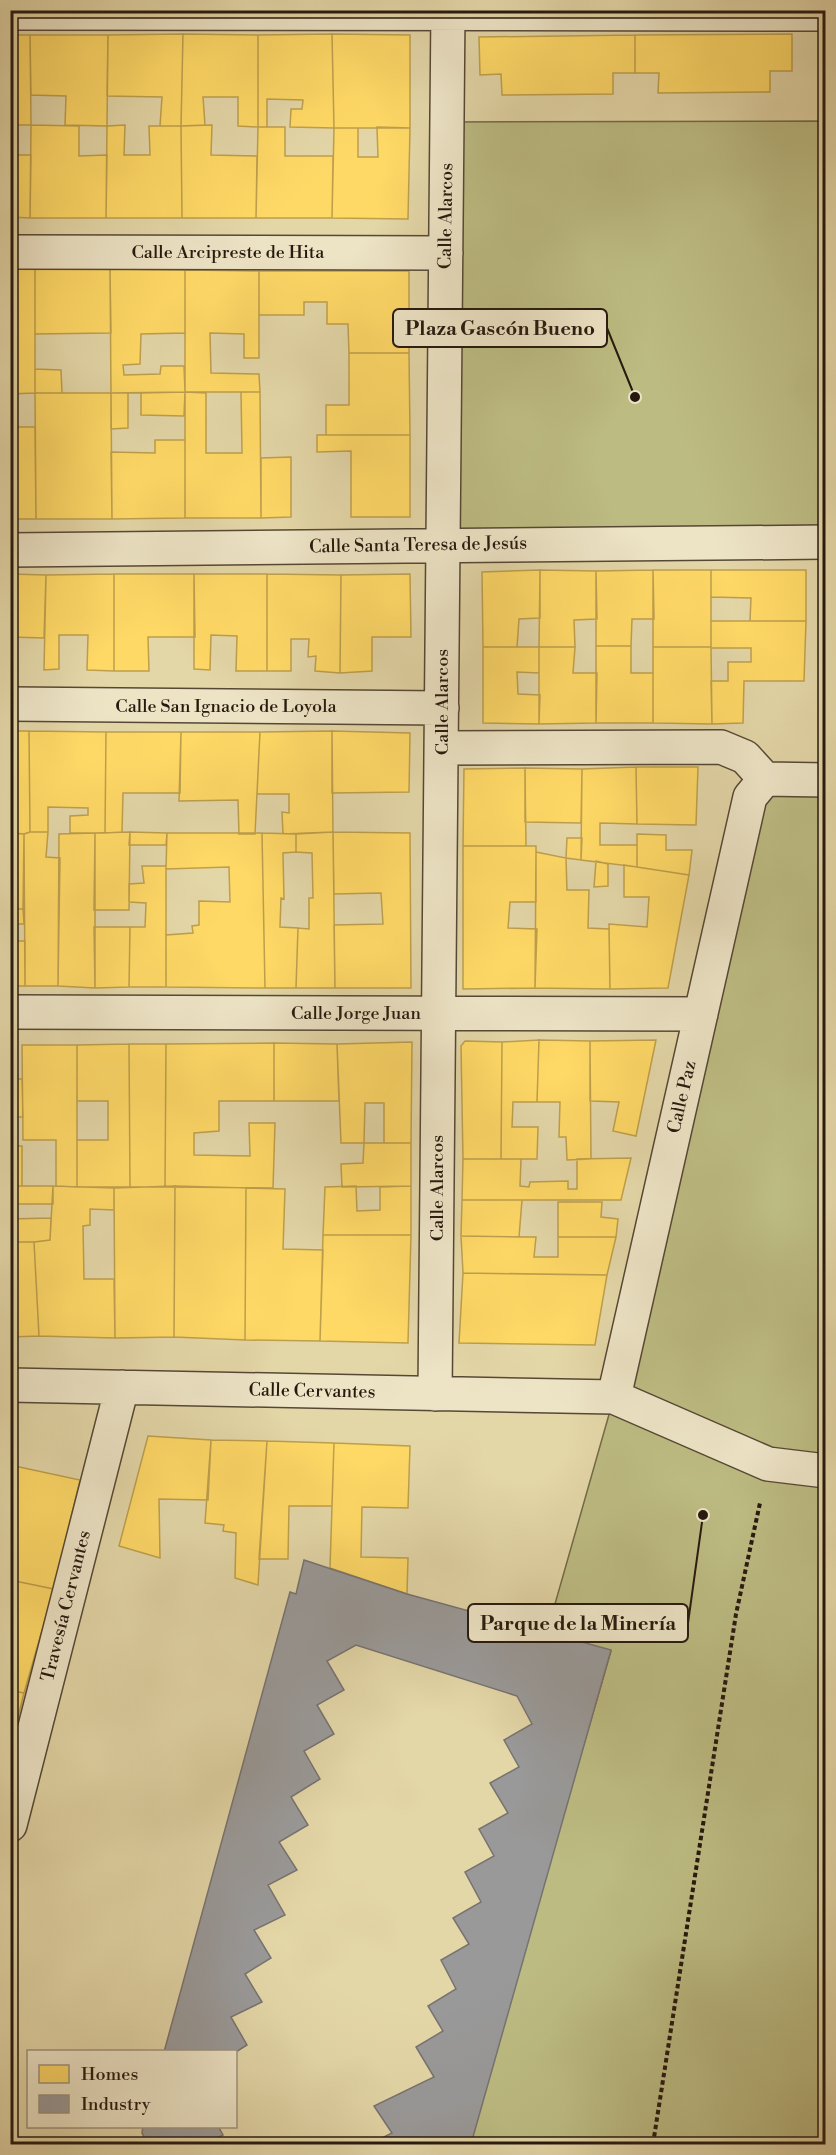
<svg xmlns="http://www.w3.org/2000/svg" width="836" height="2155" viewBox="0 0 836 2155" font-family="'Libre Bodoni',serif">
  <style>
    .green { fill: #bcbb82; stroke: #726a48; stroke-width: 1.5 }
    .homes { fill: #ffd966; stroke: #be9f4c; stroke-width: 1.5 }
    .industry { fill: #999; stroke: #777370; stroke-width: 1.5 }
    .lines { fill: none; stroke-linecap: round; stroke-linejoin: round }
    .street-casing { stroke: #564835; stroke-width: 36 }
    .path { stroke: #27190f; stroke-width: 4; stroke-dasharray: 4.5 3; stroke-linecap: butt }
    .street { stroke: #ede4c6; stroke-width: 33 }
    .labels { text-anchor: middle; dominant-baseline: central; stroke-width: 6; stroke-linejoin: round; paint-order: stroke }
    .street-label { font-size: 18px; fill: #27190f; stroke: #ede4c6 }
    .leader { fill: none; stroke: #27190f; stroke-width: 2 }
    .callout-dot { fill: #27190f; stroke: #ede4c6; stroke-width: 2 }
    .callout { fill: #ede4c6; stroke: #27190f; stroke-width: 2 }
    .callout-label { font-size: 20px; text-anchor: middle; font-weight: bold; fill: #27190f }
  </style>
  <rect width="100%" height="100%" fill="#e3d6a7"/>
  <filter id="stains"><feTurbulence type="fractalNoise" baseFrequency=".00333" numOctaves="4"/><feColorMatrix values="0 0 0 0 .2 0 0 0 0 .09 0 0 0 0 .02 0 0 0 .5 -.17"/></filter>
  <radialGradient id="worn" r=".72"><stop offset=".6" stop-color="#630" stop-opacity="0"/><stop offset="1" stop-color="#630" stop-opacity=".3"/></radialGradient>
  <path class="green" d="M825,121V542L443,544L447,122Z
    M825,781V2144H468L611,1651L547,1632L614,1397L750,797Z"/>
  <path class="homes" d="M183,34L181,126H160L162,97L107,96L108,35Z
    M183,34L258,35V127L238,126V97H203L205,125L181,126Z
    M332,34L334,128L290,127L291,109H302L303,100L267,99V127H258V35Z
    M332,34L410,35V128H334Z
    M792,34V71H770V92L658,93L659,73H635V35Z
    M10,35H30L31,125H10Z
    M30,35H108L107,126L65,125L66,96L31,95Z
    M635,35V73H613V94L502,95L501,74L480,75L479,37Z
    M31,125L79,126V156L107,155L106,218H30Z
    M125,125L124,155H150L149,126H181L182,218H106L107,126Z
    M212,125L211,155L257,156L256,218H182L181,126Z
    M258,127H285V156H333L332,218H256Z
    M377,127L410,128L408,219L332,218L334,128H358V157H378Z
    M10,155H31L30,218L10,217Z
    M10,269H35V393L10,394Z
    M35,269H110L111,333L35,334Z
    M110,269L185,270V333L141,334L140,364L123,365L124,375L160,374L161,366H184L185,392L111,393Z
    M185,270L259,271V358H244V334L210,333L211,373L259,374L260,392H185Z
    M259,271H409V353H349L348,324H327V302H304V315H259Z
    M349,353H409L410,435H326V405H349Z
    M35,369L61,370L62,393H35Z
    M185,392L184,416L141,415V393Z
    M185,392L206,393V453H242L241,392H260L261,518H185Z
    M35,393H111L112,519H36Z
    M111,393H128V428L111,429Z
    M10,427H35L36,519H10Z
    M317,435H410V517H351V451L317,452Z
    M155,440H185V518L112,519L111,452L155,453Z
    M291,457V517L261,518V458Z
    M540,570V618L519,619L517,647H483L482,572Z
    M540,570L596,571L597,619L574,620L575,647H539Z
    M653,570L654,619H632L631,646H596V571Z
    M653,570H711V647H653Z
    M711,570H806V621H750L751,598L711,597Z
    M10,574L46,575L44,638L10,637Z
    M114,574V671L87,670L88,635H59V669L44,670L46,575Z
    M114,574H194L195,637H148L149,671H114Z
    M194,574H267V671H236L237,636L211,635L210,670L194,669Z
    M267,574L341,575L340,673L315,671L316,656L308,657L309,639H291V671H267Z
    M410,574L411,637H372V671L340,673L341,575Z
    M711,621H806L804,681H744L743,723L712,724L711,681H728V662H751V648H711Z
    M596,646H631V673H653V723H596Z
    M483,647H539V673L517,672L518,694L540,695L539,724L483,723Z
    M539,647H575L573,673H597L596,723L539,724Z
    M653,647H711L712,724L653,723Z
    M10,731H29L30,832L24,834L12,833Z
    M29,731L106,732L105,833H70V816L88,815V808L48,807V832H30Z
    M332,731L333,832L283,834L282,812L289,813V794H257L260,732Z
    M332,731L410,733L409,792L332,793Z
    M106,732H181L180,793H123L122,832L105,833Z
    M181,732H260L255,834H239L238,800L179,801Z
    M636,767H698L696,825L637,824Z
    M636,767L637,824L600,823V845H637V867L581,860L582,769Z
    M525,768L582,769L581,823L525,822Z
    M525,768L526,846H463L464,769Z
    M30,832H48L46,857L60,858L58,986H25L24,834Z
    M130,832L167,833L166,845H129Z
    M130,832L129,910H94L95,833Z
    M333,832L410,833L411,988H335L334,925L383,924L381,893L334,894Z
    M333,832L335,988H296L298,928L309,929V898H313L312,853L296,852V834Z
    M10,833L24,834L23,909H10Z
    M95,833V988L58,986L59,834Z
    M167,833H262L265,988L166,987V935L193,933L192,926L199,925V901L230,902L229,867L166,869Z
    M262,833L296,834V852L283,853L284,899L281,898L280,927L298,928L296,988H265Z
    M637,834L666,835V850H692L689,875L637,867Z
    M567,838H582L581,860L566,858Z
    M463,846H536V902H510L508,928L537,929L535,988L463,989Z
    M536,852L566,858L567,890H589L588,928L609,929L610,989L535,988Z
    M596,861L608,864V886L594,887Z
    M624,865L689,875L668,988L610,989L609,924L647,927L649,897H624Z
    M142,866H166V987H129L130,927H145L146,903L129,902V884L144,883Z
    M10,909H23L24,924H10Z
    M94,927H130L129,987L95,988Z
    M10,941H25V986H10Z
    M539,1040L537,1102H513L512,1127H538L537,1159H501L502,1042Z
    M539,1040L590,1041L591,1159L567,1160L566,1137H559L560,1102H537Z
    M656,1040L636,1136L613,1131L619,1102L590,1101V1041Z
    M465,1041L502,1042L501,1159H463L461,1046Z
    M412,1042L411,1143H384V1103H365L364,1143H341L337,1044Z
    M274,1043L337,1044L339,1101H274Z
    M274,1043V1101H219V1131L194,1133V1155L250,1156L249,1123H275L273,1188L165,1187L166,1044Z
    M129,1044L130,1187H77V1140H108V1101H77V1045Z
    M129,1044H166L165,1187H130Z
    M22,1045H77V1187L56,1186V1140H23Z
    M10,1079H22L23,1117H10Z
    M364,1143H411V1186L342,1187L341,1164L363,1163Z
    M10,1146H22V1186H10Z
    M631,1158L621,1200H462L463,1159H521L520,1186L529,1187L530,1182L568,1181V1189H577V1159Z
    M10,1186H53V1204H10Z
    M53,1186L114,1188V1210L90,1209V1225L83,1226L84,1279H114L115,1338L39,1336L34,1242L50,1240Z
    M175,1186L174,1337L115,1338L114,1188Z
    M175,1186L246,1188L245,1340L174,1337Z
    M356,1186L357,1211L380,1210V1187L411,1186V1235H323L325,1187Z
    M246,1188L285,1189L283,1249L323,1250L320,1341L245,1340Z
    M462,1200H522L519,1237L461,1236Z
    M558,1202H602L601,1217L618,1219L616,1237H558Z
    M51,1218L50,1240L34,1242H10V1219Z
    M323,1235H411L408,1343L320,1341Z
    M461,1236L536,1237L534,1257H558V1237H616L607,1275L463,1273Z
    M10,1242H34L39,1336L10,1337Z
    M463,1273L607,1275L595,1345L459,1343Z
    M148,1436L211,1440L208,1500L159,1499L160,1558L119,1546Z
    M211,1440L267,1441L258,1585L235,1578L236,1533L223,1531L224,1525L205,1523Z
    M267,1441L334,1443L332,1506H289L288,1559H259Z
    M334,1443L410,1446L408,1508L362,1507L361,1557L408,1558L407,1594L330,1568Z
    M10,1465L80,1480L54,1589L10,1580Z
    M10,1580L54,1589L24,1693L10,1690Z
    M10,1690L24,1693L18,1717L10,1715Z"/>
  <path class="industry" d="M304,1560L407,1594L611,1650L471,2144H370L392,2133L374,2106L434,2077L416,2047L443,2031L428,2006L456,1989L441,1960L469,1944L453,1918L481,1902L465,1872L494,1856L479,1829L508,1813L490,1783L519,1767L504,1740L532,1724L517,1696L356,1645L327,1661L344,1690L317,1705L334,1734L304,1751L320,1779L291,1797L308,1825L279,1842L297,1870L268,1885L285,1915L254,1930L271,1958L245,1974L262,2002L231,2017L247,2045L236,2052H164L290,1592L296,1594Z
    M143,2126H218L223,2135L205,2144H148L142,2133Z"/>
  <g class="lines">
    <defs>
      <path id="street" d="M10,13L826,14
        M10,252L446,253
        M10,550L826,542
        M10,704L442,708
        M442,748L721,747L745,757L765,779
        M10,1012L701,1014
        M10,1385L614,1397L768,1464L826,1471
        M435,1394L448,10
        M614,1397L750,797L765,779L826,780
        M10,1825L122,1387"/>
    </defs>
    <use href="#street" class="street-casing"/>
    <path class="path" d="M653,2144L736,1614L760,1503"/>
    <use href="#street" class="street"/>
  </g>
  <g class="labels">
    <g class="street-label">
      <text transform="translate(446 216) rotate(-89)">Calle Alarcos</text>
      <text x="228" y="252">Calle Arcipreste de Hita</text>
      <text transform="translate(418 545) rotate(-1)">Calle Santa Teresa de Jesús</text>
      <text transform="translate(442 702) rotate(-90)">Calle Alarcos</text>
      <text x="226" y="706">Calle San Ignacio de Loyola</text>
      <text x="356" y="1013">Calle Jorge Juan</text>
      <text transform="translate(682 1097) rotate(-77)">Calle Paz</text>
      <text transform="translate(437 1188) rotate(-90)">Calle Alarcos</text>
      <text transform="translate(312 1391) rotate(1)">Calle Cervantes</text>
      <text transform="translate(66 1606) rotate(-76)">Travesía Cervantes</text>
    </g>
  </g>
  <path class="leader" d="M635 397L607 328M703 1515L688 1623"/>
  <g class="callout-dot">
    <circle cx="635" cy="397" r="6"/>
    <circle cx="703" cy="1515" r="6"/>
  </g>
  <g class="callout">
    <rect x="393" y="309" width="214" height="38" rx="6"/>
    <rect x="468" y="1604" width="220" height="38" rx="6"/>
  </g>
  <g class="callout-label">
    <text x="500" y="335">Plaza Gascón Bueno</text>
    <text x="578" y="1630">Parque de la Minería</text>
  </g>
  <rect width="836" height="2155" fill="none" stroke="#e3d6a7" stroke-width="36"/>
  <rect x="12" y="12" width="812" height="2131" fill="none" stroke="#27190f" stroke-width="3"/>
  <rect x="18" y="18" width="800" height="2119" fill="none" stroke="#27190f" stroke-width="1.5"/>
  <rect x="27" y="2050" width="210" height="78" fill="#ede4c6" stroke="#9e937d" stroke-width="1.5"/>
  <rect x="39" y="2065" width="30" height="18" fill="#ffd966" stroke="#9e937d" stroke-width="1.5"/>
  <text x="81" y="2080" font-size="18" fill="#27190f">Homes</text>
  <rect x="39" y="2095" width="30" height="18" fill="#999999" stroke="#9e937d" stroke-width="1.5"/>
  <text x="81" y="2110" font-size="18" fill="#27190f">Industry</text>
  <rect width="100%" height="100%" filter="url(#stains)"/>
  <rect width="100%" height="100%" fill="url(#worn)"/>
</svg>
